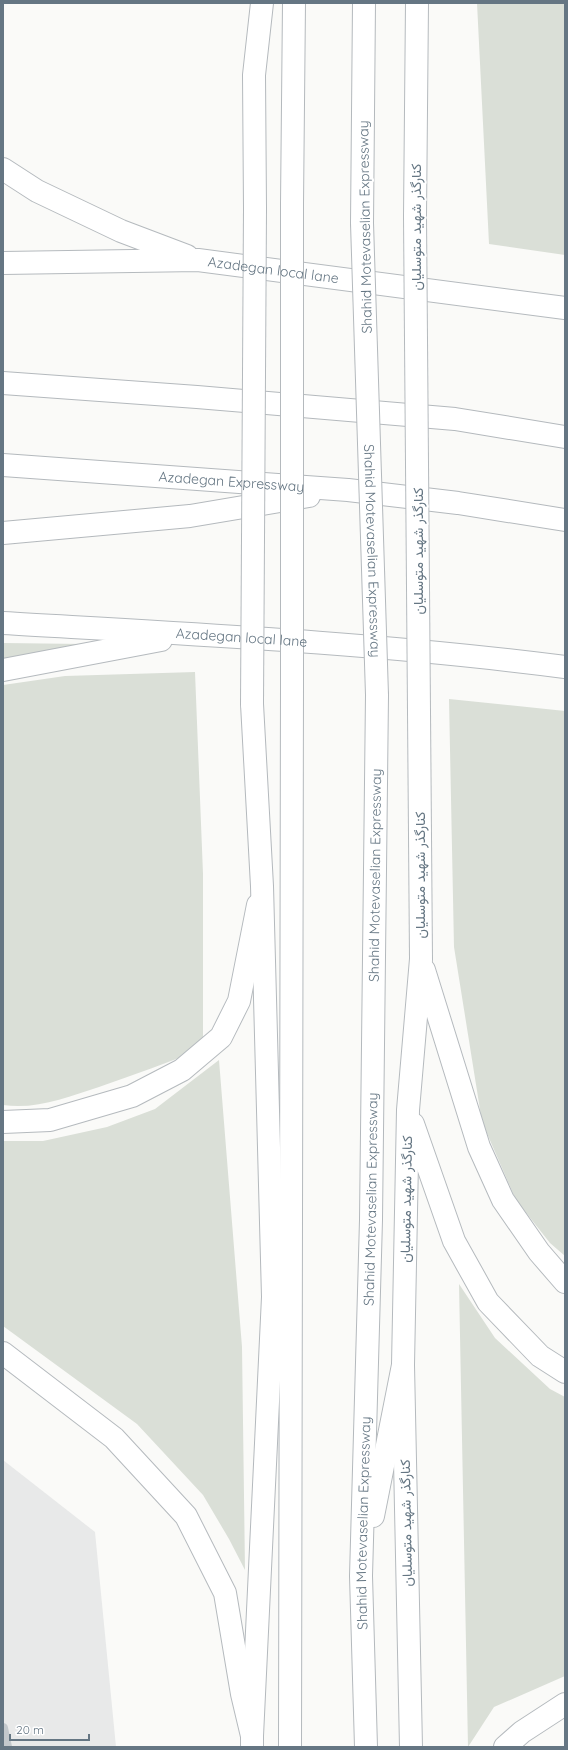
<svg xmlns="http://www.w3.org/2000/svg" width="568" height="1750" viewBox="0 0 568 1750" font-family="Quicksand,Vazirmatn,sans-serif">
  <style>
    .built { fill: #e8e9e9 }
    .green { fill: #dadfd7 }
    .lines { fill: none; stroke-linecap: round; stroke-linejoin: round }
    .primary-casing { stroke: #b5babe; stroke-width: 24 }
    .highway-casing { stroke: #b4b9bd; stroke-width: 24 }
    .lane { stroke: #c3c8cc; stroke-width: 10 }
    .primary { stroke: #fff; stroke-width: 22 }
    .highway { stroke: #fff; stroke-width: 22 }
    .primary-bridge-casing { stroke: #b5babe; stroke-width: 24; stroke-linecap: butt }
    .highway-bridge-casing { stroke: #b4b9bd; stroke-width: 24; stroke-linecap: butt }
    .primary-bridge { stroke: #fff; stroke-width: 22 }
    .highway-bridge { stroke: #fff; stroke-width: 22 }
    .labels { text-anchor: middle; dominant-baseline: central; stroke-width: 4; stroke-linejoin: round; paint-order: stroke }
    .street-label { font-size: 14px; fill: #657683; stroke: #fff }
  </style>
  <rect width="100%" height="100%" fill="#fafaf8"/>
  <path class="built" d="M3,1460L95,1532L116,1747H3Z"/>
  <path class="green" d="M477,3H565V255L489,244Z
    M3,643L85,644L3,659Z
    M195,672L203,874V1049C168,1062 134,1075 99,1087C68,1097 36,1110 3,1105V685L65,676Z
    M449,699L565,711V1256L550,1243L516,1200L482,1122L454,947Z
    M219,1060L242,1347L245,1570L229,1539L203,1495L137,1424L3,1326V1141H43L107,1127L155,1109Z
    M459,1284L495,1338L550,1389L565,1397V1676L494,1707L468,1747Z"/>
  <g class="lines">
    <defs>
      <g id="primary">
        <path d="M3,169L37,191L121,231L187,256"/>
        <path d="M415,216L417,3"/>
        <path id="s1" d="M3,263L198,260L565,308"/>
        <path id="s2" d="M3,623C190,634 379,643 565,667"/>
        <path d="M3,670L161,640"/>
        <path d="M424,970L479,1147L503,1200L539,1252L565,1282"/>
        <path d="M3,1122L50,1120L132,1096L182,1070L221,1037L239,1001L258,905"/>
        <path d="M413,1124L454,1241L488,1302L540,1356L565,1372"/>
        <path d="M3,1353L114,1438L186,1516L225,1593L242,1694L252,1736V1747"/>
        <path d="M411,1747L403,1365L408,1110L421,959"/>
        <path d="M505,1747L522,1732L565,1704"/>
      </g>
      <g id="highway">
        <path d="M292,204L294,3"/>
        <path d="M255,209L254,75L262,3"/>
        <path d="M362,223L364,3"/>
        <path d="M3,383L197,397L455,419L565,437"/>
        <path id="s3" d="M3,465L348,490L458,503L565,520"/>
        <path d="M3,533L190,516L309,496"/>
        <path d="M252,704L262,886L273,1297L252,1736"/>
        <path d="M373,1516L403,1365"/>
        <path d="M290,1747L292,687"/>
        <path id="s4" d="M366,1747L361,1576L371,1220L377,695"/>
      </g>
    </defs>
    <use href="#primary" class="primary-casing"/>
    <use href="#highway" class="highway-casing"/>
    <path class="lane" d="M3,1728L7,1747"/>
    <use href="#primary" class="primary"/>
    <use href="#highway" class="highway"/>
    <defs>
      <path id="primary-bridge" d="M415,216L421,959"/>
      <g id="highway-bridge">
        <path d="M292,204V687"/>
        <path id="s5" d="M362,223L377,695"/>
        <path d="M252,704L255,209"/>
      </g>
    </defs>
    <use href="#primary-bridge" class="primary-bridge-casing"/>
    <use href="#highway-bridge" class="highway-bridge-casing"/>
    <use href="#primary-bridge" class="primary-bridge"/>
    <use href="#highway-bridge" class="highway-bridge"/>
  </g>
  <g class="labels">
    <g class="street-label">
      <text transform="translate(365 227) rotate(-91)">Shahid Motevaselian Expressway</text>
      <text transform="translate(416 227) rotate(-90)">کنارگذر شهید متوسلیان</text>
      <text stroke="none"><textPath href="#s1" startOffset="271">Azadegan local lane</textPath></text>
      <text stroke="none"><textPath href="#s3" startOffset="229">Azadegan Expressway</textPath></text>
      <text stroke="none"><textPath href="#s5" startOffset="328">Shahid Motevaselian Expressway</textPath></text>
      <text transform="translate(418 551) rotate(-90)">کنارگذر شهید متوسلیان</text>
      <text stroke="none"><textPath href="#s2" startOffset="239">Azadegan local lane</textPath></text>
      <text stroke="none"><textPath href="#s4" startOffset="872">Shahid Motevaselian Expressway</textPath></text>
      <text transform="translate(420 875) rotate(-90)">کنارگذر شهید متوسلیان</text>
      <text stroke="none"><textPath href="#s4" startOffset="548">Shahid Motevaselian Expressway</textPath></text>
      <text transform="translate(406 1199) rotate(-89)">کنارگذر شهید متوسلیان</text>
      <text stroke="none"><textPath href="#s4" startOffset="224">Shahid Motevaselian Expressway</textPath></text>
      <text transform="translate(406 1523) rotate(-91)">کنارگذر شهید متوسلیان</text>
    </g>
  </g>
  <rect width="568" height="1750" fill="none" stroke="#657683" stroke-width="8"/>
  <path d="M10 1734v6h79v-6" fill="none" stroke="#657683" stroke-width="2"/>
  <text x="16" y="1734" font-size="12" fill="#657683" stroke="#ffffff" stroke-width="3" paint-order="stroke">20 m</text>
</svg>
